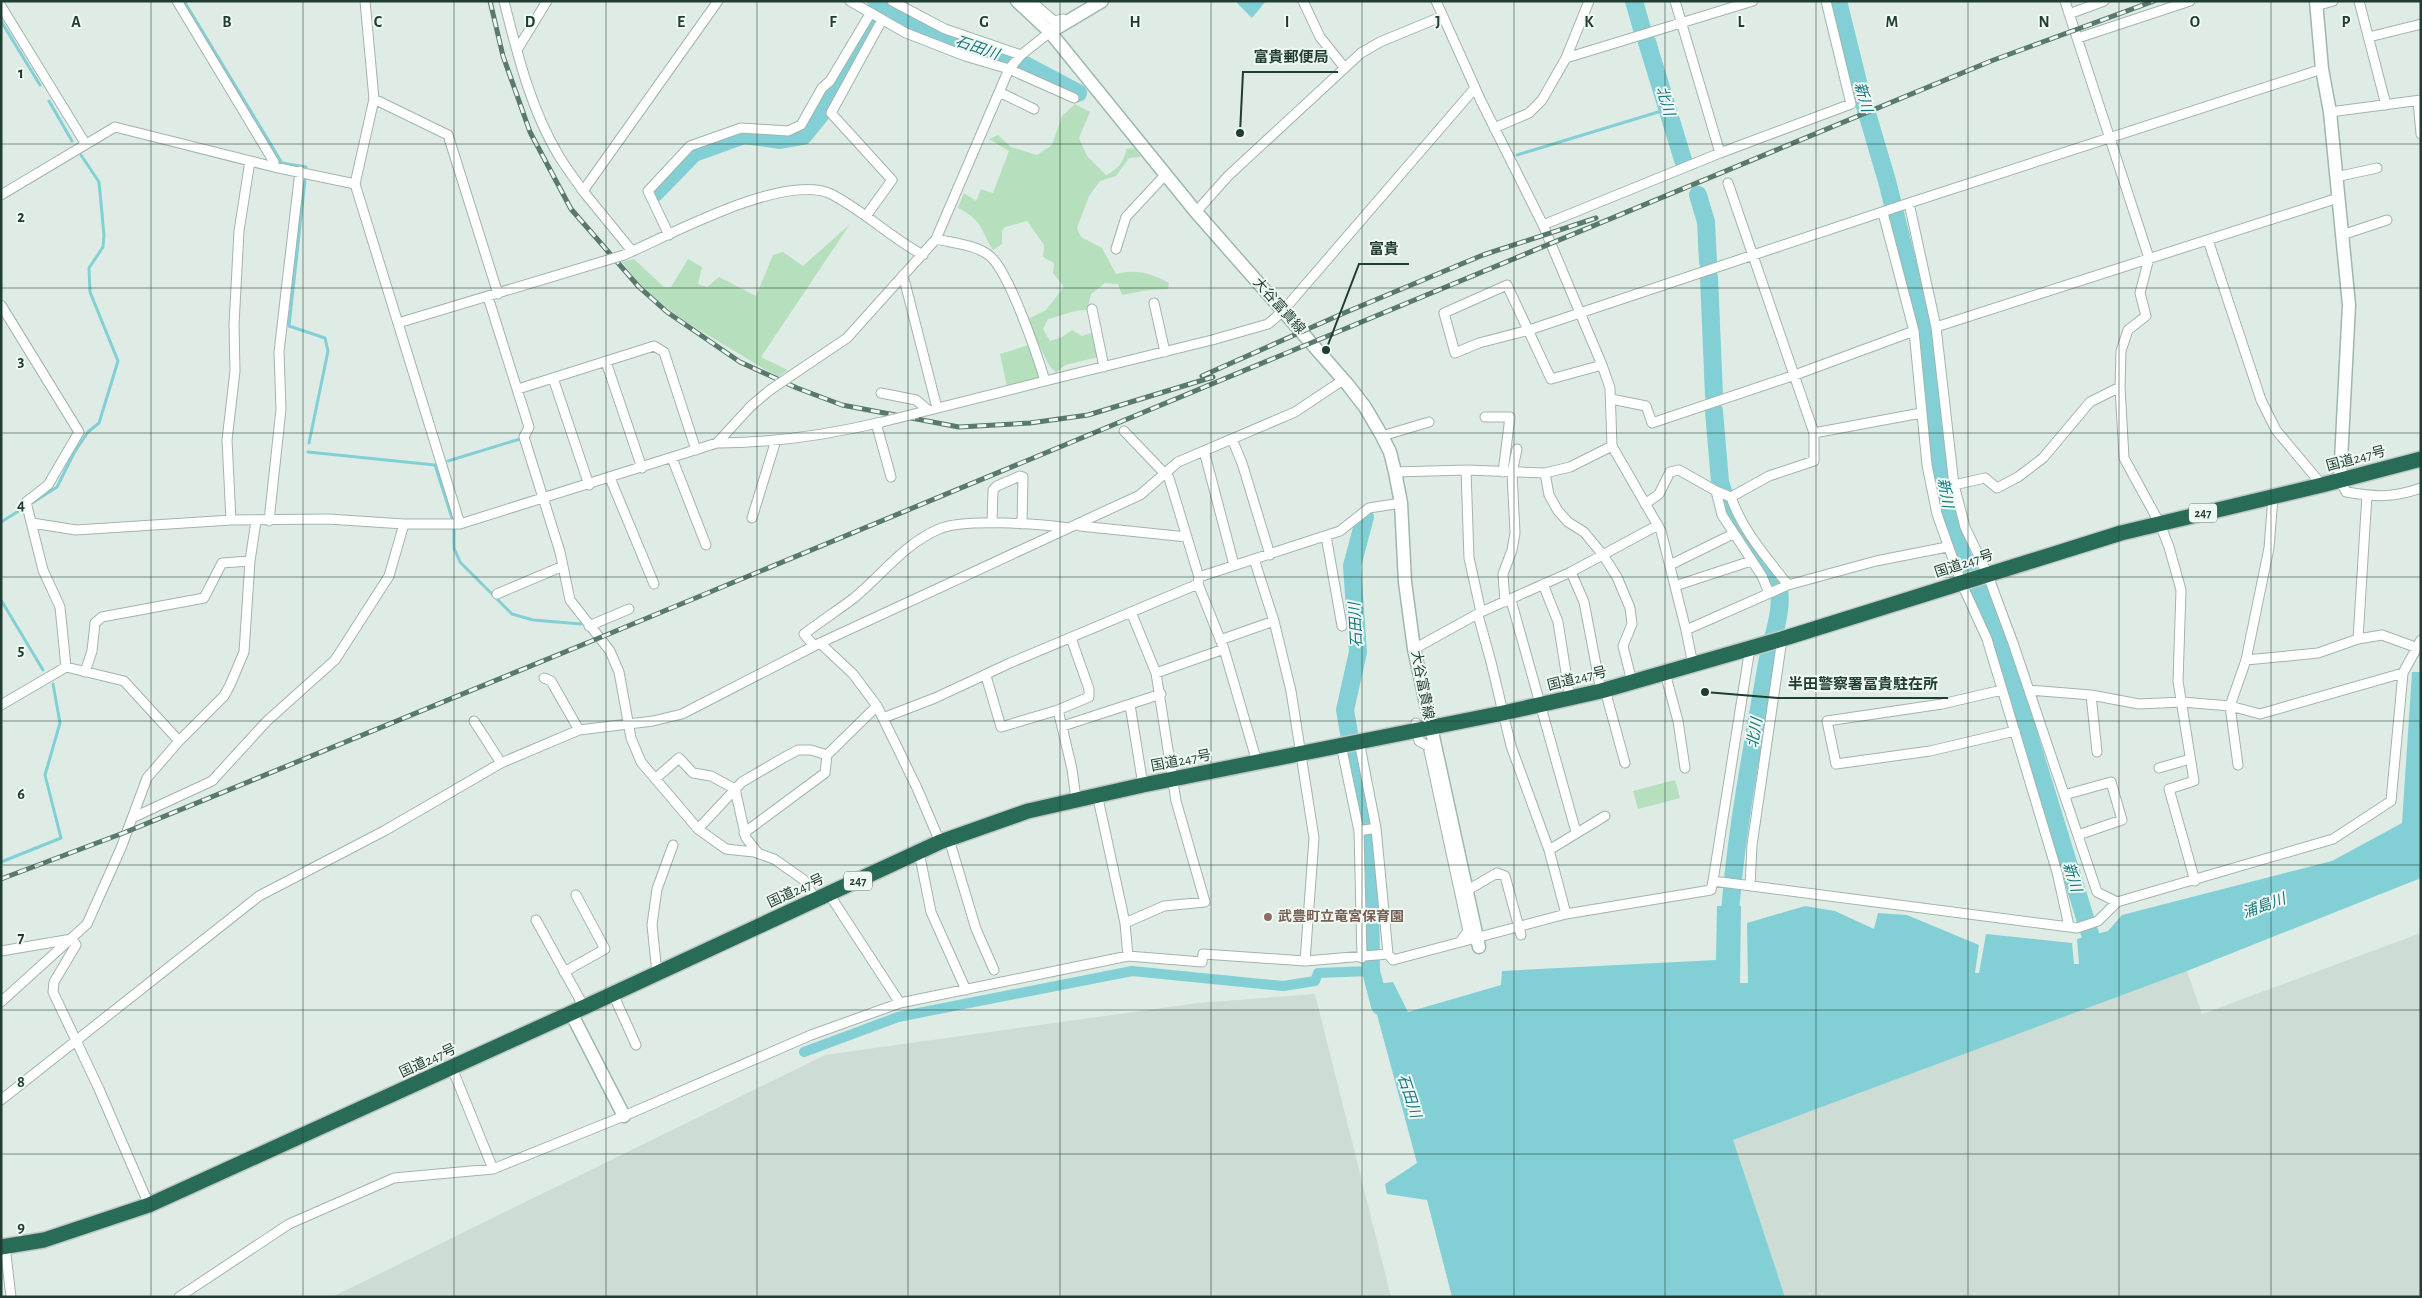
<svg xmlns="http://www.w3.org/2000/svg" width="2422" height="1298" viewBox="0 0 2422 1298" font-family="'Alegreya Sans','Noto Sans JP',sans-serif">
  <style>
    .built { fill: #cddcd4 }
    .green { fill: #b6dfbd }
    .water { fill: #82d0d6 }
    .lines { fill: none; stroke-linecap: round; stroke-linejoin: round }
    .stream { stroke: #82d0d6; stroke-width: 3 }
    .canal { stroke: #82d0d6; stroke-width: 10 }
    .river { stroke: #82d0d6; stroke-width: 18 }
    .street-casing { stroke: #a2b4ac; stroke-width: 11 }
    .secondary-casing { stroke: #9db8ac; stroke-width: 15 }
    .highway-casing { stroke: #c0c9c6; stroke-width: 18 }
    .street { stroke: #fff; stroke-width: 9 }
    .secondary { stroke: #fff; stroke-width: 12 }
    .highway { stroke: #286c58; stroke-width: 15 }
    .rail-casing { stroke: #59796e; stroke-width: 5 }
    .rail { stroke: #f0f8f3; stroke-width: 3; stroke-dasharray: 9; stroke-linecap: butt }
    .street-bridge-casing { stroke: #a2b4ac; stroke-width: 11; stroke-linecap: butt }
    .street-bridge { stroke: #fff; stroke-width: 9 }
    .grid { fill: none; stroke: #1f3d32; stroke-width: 1; stroke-opacity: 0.55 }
    .education-dot { fill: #8d6e63; stroke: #f0f8f3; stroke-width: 2 }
    .labels { text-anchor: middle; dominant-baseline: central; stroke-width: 4; stroke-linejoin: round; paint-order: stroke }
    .shield { fill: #f0f8f3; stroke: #5e756c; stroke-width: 1 }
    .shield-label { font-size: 12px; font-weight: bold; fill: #1f3d32 }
    .street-label { font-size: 14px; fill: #1f3d32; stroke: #f0f8f3 }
    .education-label { font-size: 14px; font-weight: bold; fill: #785e54; stroke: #f0f8f3; text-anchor: start }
    .water-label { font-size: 15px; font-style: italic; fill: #14767e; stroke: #f0f8f3 }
    .grid-label { font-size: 16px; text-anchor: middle; font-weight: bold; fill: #1f3d32; stroke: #f0f8f3; stroke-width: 4; stroke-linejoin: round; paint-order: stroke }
    .leader { fill: none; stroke: #1f3d32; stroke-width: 2 }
    .callout-dot { fill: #1f3d32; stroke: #f0f8f3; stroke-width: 2 }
    .callout-label { font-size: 15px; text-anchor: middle; font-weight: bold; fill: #1f3d32; stroke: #f0f8f3; stroke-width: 4; stroke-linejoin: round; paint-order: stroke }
  </style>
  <rect width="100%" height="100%" fill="#dfece5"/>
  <path class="built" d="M2421,933V1297H1785L1732,1140L2187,971L2202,1014Z
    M1315,994L1391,1297H332L825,1055L1198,1003Z"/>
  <path class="green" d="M1075,104L1090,112L1079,138L1087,156L1106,175C1117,170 1125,161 1126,149L1134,148L1141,157L1129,158L1116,176L1100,181L1089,196L1077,228L1081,237L1102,248L1116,274C1136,269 1151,273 1169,283L1168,289L1149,290L1122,295L1118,284L1105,283L1091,294L1087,310C1072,310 1062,316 1048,319L1043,329L1050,341L1062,337L1072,330L1082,336L1094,332L1098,357L1065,365L1056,373L1049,365L1026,320L1046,310L1064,287L1053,273L1054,263L1043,257L1044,245L1027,221L1005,227L1002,231V244L993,250C979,227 983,221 958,208L964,193L976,201L981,189L993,193L1009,151L989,139L998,135L1011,147L1037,155L1052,145L1062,116Z
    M850,224L761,357L788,370L778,377L686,322L647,293L622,262L634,259L664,287H671L688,259L702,267L698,284L707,287L719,277L756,296L773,255L783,252L803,266Z
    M1029,345L1041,379L1007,387L1000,354Z
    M1675,780L1680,798L1638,809L1633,791Z"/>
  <path class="water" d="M1239,1H1266L1252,18L1237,3Z
    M2412,672H2421V878L2187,971L1733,1140L1785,1297H1452L1427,1200L1387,1194L1385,1184L1417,1163L1369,985L1393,982L1408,1012L1501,985L1502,971L1716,960L1717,906H1741L1740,983H1748L1747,923L1805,906L1835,911L1874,929L1878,913L1907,915L1979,945L1975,973H1979L1986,934L2072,943L2074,964H2079L2077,939L2108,931L2122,915L2332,861L2402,823Z"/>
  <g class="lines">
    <path class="stream" d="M184,1L282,163L306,167
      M1,21L40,85
      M49,101L72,141
      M1517,155L1668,109
      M305,180L289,326L325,338L328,351L309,443
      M308,452L435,465L452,518
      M448,461L520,439
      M32,503L57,487L74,453L88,432L99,423L118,361L90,292L89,268L103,247L104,235L99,182L81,155
      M1,522L22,509
      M454,530V548L460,562L512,614L533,620L581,624
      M1,600L43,670
      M1,862L61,838L45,775L60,723L53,684"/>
    <path class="canal" d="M804,1052L898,1017L1132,971L1283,986L1315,981L1318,973L1371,971"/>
    <path class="river" d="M876,1L939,34L1025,65L1078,93
      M1634,1L1642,29
      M1838,1L1859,86L1887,181L1924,329L1935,438L1949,519L1963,557L1987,608L2011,677L2097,957
      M1647,42L1683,160
      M654,194L694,153L744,135L780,140L803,136L821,114L873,21
      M1698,195L1706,222L1708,262
      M1709,277L1714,396
      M1714,411L1720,482L1732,518L1778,583C1785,610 1770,642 1766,669C1751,755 1734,841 1729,928
      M1349,733L1345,710L1358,652L1352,566L1365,517
      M1354,755L1366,826
      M1367,833L1370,877L1371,971L1380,1006"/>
    <defs>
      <path id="street" d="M177,1L274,162V167
        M365,1L374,99L355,184L460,524
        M504,1C517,53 531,110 559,156C566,168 575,179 583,191
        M850,1L906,33L965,56L1009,69L1074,98
        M892,1L945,29L1021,55
        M1031,1L1054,21L1063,19L1066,23
        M1303,1L1320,37L1344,67
        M1436,1L1481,101L1543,225L1602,365L1610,388L1612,446L1661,531L1686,630L1693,665
        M1675,1L1720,153
        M2065,1L2149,258L2140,293L2146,316L2128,330L2121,351L2120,387L2124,458L2160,524L2169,547L2181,590L2178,681L2194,781L2169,789L2195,881
        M2359,1L2386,105
        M1,6L85,143
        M2316,6L2333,1
        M2069,14L2104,1
        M2369,37L2421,24
        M2078,38L2190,1
        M517,50L547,1
        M1566,58L1589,1
        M999,92L1034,109
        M374,99L448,135L498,294
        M2418,101L2421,134
        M2330,112L2421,100
        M1494,128L1529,113L1542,100L1566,58L1753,1
        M2336,177L2377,168
        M1728,183L1814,433V461L1769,476L1731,497
        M1,195L115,127L274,167L355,184
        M1909,203L1936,327L1954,485L1965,527L1987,573L2013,643L2097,892L2117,902
        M1196,212L1228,176L1361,53L1380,42L1443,16
        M1883,213L1914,331L1927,465L1937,514L1961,582L1987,639L2057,872L2069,926
        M866,216L892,180L831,113L882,20
        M1543,225L1720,153L1851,104L1826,1
        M669,235L648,191L690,146L741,128L788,131L801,125L822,88L830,81L870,14
        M2342,235L2387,220
        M936,239C953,243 978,245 991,257C1010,275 1037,354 1045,381L1212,340L1268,324L1282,312L1475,88
        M2208,240L2261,400L2276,430L2322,485
        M1116,249L1126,217L1166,174
        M632,251L583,191L718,1
        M624,255C670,235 785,172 831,194C864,211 890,237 923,255
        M903,275L937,408
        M488,297L529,427L524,437L560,552L570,600L610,651L619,672L631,738L641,762L698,829L726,849L754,852L774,859L804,880L816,900
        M1154,303L1165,352
        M1,305L79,432L48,485L26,502L43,570L60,607L66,667
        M1092,309L1104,367
        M398,323L601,262
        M1936,327L2338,198
        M606,362L642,468
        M1602,365L1551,379L1507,285L1444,313L1455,353L1479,343L1529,330L1909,203L2322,69
        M798,371L847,338L936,239L1009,69L1021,55L1050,32
        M553,378L589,485
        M518,389L654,346L664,352L696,450
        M881,393L916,400L928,410
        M1611,399L1646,406L1652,423L1795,375L1914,331
        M918,413L1045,381
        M1485,417H1510L1503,472
        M876,423L891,477
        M1124,431L1169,478L1199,577L1198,584L1224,649L1257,762
        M1814,433L1921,413
        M1382,436L1429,422
        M1232,439L1242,463L1270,555
        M717,443L751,406L770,390
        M1204,451L1234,565
        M672,458L706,545
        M1466,470L1469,558L1481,612
        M1395,472L1466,470L1545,473L1570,467L1612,446
        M1545,473L1549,495L1558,511L1568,522L1584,532L1603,555L1617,577L1630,608L1632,624L1623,646L1632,682
        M610,478L654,584
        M2340,480L2346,492C2376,497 2392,498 2421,488
        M1954,485L1985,478L1997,488L2018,477L2043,458L2090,402L2120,387
        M1716,491L1722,515L1762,576L1769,593
        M2367,495L2358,639L2382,635L2415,647
        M1731,497C1742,530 1767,558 1788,585
        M1645,504L1659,494L1670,472L1679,470L1716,491L1731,497
        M752,518L776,440
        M231,520L227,440L235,371L234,325L239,231L250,161
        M269,521L281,409L279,352L300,171
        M32,523L76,530L231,520L328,519L404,524H460L717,443C773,443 827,435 882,422
        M992,523L993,490L997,486L1020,476L1023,477L1022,524
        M1080,526L1187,537
        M1326,536L1342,626
        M1670,565L1733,534
        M1571,572L1584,602L1601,691
        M1199,577L1340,531L1369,508L1401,503
        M1543,584L1558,622L1570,698
        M1675,586L1751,561
        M497,594L563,566
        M1511,600L1576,832
        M1505,602L1503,574L1512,550L1515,533L1512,473L1517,449
        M1478,615L1491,662L1511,746L1549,850L1566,914
        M589,626L629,609
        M1686,630L1788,585L1876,561L1947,547
        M1071,638L1089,689V697L1058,710L1072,769L1076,799
        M1220,640L1274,621
        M820,643L853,674L877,706L917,788L940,842
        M814,646L804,634C821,621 838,610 854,598C883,574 904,544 939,529C964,518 1040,524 1068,528
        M1414,649L1481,612L1571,572L1658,525
        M2246,660L2269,548L2273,497
        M85,672L92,651L95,623L102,617L204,598L222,563L250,561
        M1156,673L1224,649
        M1665,673L1678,721L1685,768
        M986,676L1001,727L1058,710
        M544,678L551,681L579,730
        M1605,690L1625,763
        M2002,690L1942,704L1827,721L1836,764L1930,751L2015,731
        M2029,690L2091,695L2139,704L2182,702L2230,706L2260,714L2403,673
        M2091,695L2097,752
        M1,705L66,667L124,681L179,741
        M1130,705L1143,785
        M883,718L935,698L1010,663L1198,584
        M474,721L501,763
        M1416,723L1419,741L1428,746L1468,931L1460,942
        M1063,726L1161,694
        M1359,741L1376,828
        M1341,745L1359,831L1362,958
        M2238,765L2230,706L2246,660L2318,653L2358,639
        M2159,768L2190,759
        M655,779L679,758L693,773L711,776L735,789L746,838L759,854
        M1097,794L1125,923L1164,906L1205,902L1176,801L1156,673L1131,612
        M2064,795L2111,782L2122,820L2078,835
        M132,818L212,781L267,721L335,660L389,576L404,524
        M698,829L742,782L783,758L798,750H811L827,755L877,706
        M1359,831L1376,828L1388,954L1393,960L1566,914L1711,890L1713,881L2077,928L2098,921L2117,902L2333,839L2391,801L2403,673L2421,640
        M744,833L825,773L827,755
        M949,839L976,929L994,970
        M1549,850L1605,816
        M919,852L931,912L966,990
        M1713,881L1750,648
        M1750,886L1752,845L1782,639
        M1466,891L1497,873L1505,876L1521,935
        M829,894L900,1003
        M536,920L584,1007
        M1125,923L1128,956
        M72,939L76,945L54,982L53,992L99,1089L149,1205
        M1,951L72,939
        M1305,961L1388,954
        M564,972L605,949L576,895
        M657,973L652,925L657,889L673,845
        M613,994L636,1045
        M1,1002L87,924L121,848L147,778L179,741L224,696L230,685L244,652L250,561L256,521
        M452,1068L493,1169
        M1,1100L259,896L384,831L501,763L579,730L653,721L682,714L820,643L1140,495L1178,462L1295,412L1343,380
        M5,1246L11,1297
        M179,1297L289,1224L394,1178L493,1169L624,1116L811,1035L900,1003L1128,956L1202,962L1203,954L1305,961L1314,838L1291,691L1274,621L1254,559"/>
      <path id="secondary" d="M1017,1L1050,32L1196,212L1348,385L1365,407L1382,436L1390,452L1395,472L1401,503L1405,582L1414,649L1479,947
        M2316,1L2322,69L2330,112L2349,305L2340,480
        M1050,32L1102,1
        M571,1013L624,1116"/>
      <path id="highway" d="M1,1247L44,1240L149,1205L591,1004L940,842L1028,811L1143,785L1503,713L1601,691L1782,639L2121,533L2322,485L2421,459"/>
    </defs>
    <use href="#street" class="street-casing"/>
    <use href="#secondary" class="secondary-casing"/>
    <use href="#highway" class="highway-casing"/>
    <use href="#street" class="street"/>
    <use href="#secondary" class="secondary"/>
    <use href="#highway" class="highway"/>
    <defs>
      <path id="rail" d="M490,1L503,56L530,132L571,209L639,287L667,312L740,362L797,388L842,405L959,427L1030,423L1088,415L1213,377
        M1202,376L1344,313L1483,255L1596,218
        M1,879L126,832L599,638L1991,61L2154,1"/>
    </defs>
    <use href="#rail" class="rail-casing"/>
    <use href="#rail" class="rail"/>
    <defs>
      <path id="street-bridge" d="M601,262L624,255
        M770,390L798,371
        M882,422L918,413"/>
    </defs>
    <use href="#street-bridge" class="street-bridge-casing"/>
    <use href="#street-bridge" class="street-bridge"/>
  </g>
  <path class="grid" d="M151,1V1297M303,1V1297M454,1V1297M606,1V1297M757,1V1297M908,1V1297M1060,1V1297M1211,1V1297M1362,1V1297M1514,1V1297M1665,1V1297M1816,1V1297M1968,1V1297M2119,1V1297M2271,1V1297M1,144H2421M1,288H2421M1,433H2421M1,577H2421M1,721H2421M1,865H2421M1,1010H2421M1,1154H2421"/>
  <circle class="education-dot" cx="1268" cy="917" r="5"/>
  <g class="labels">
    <g class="shield">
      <rect x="2189" y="503.5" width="28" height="19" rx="4"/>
      <rect x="844" y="871.5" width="28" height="19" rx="4"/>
    </g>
    <g class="shield-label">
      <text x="2203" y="513">247</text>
      <text x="858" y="881">247</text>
    </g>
    <g class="street-label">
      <text transform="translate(1279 306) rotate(48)">大谷富貴線</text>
      <text transform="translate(2356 459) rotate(-15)">国道247号</text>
      <text transform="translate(1964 564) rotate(-18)">国道247号</text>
      <text transform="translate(1577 679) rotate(-14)">国道247号</text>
      <text transform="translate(1422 685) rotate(79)">大谷富貴線</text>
      <text transform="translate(1181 761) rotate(-11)">国道247号</text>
      <text transform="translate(796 891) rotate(-25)">国道247号</text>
      <text transform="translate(428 1061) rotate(-25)">国道247号</text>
    </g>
    <g class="education-label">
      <text x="1278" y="917">武豊町立竜宮保育園</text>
    </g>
    <g class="water-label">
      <text transform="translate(977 48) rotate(19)">石田川</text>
      <text transform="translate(1863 97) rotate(75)">新川</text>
      <text transform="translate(1665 101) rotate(73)">北川</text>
      <text transform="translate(1945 493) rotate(80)">新川</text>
      <text transform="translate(1356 625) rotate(-93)">石田川</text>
      <text transform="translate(1755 733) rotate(-81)">北川</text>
      <text transform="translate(2072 877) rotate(73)">新川</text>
      <text transform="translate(2264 906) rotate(-20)">浦島川</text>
      <text transform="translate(1409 1096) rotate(72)">石田川</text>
    </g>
  </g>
  <g class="grid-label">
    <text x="76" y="27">A</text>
    <text x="227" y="27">B</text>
    <text x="378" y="27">C</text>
    <text x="530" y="27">D</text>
    <text x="681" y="27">E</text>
    <text x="833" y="27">F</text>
    <text x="984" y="27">G</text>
    <text x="1135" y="27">H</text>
    <text x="1287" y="27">I</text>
    <text x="1438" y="27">J</text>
    <text x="1589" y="27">K</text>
    <text x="1741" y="27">L</text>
    <text x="1892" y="27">M</text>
    <text x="2044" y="27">N</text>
    <text x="2195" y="27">O</text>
    <text x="2346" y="27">P</text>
    <text x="21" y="78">1</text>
    <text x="21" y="222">2</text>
    <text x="21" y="366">3</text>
    <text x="21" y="510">4</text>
    <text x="21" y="655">5</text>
    <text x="21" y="799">6</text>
    <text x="21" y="943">7</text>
    <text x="21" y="1087">8</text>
    <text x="21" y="1232">9</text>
  </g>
  <path class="leader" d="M1240 133L1243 72H1338M1326 350L1359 264H1409M1705 692L1778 698H1948"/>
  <g class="callout-dot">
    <circle cx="1240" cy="133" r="5"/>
    <circle cx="1326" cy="350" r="5"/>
    <circle cx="1705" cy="692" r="5"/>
  </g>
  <g class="callout-label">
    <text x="1291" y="62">富貴郵便局</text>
    <text x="1384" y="254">富貴</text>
    <text x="1863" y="689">半田警察署冨貴駐在所</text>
  </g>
  <rect width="2422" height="1298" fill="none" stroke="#1f3d32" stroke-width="5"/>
</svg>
